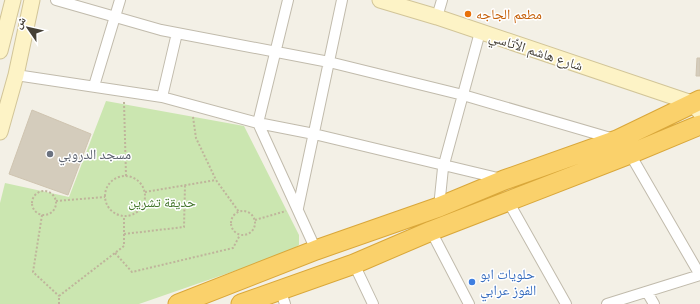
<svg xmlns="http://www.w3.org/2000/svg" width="700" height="304" viewBox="0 0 700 304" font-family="Cabin,'Noto Naskh Arabic',sans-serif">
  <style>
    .green { fill: #cbe6b0 }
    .building { fill: #d4ccbc; stroke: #cfc4b0 }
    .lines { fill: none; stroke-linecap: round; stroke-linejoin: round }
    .street-casing { stroke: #c1bbac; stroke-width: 12 }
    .secondary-casing { stroke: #d2c598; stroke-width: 17 }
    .highway-casing { stroke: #d9a73a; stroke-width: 21 }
    .path { stroke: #bfb49b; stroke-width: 2; stroke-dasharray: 2 2; stroke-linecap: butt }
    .street { stroke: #fff; stroke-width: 10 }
    .secondary { stroke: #fdf3c6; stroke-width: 15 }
    .highway { stroke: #fad16b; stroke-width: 19 }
    .food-dot { fill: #e8710a; stroke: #fff; stroke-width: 1.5 }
    .worship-dot { fill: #6b7280; stroke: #fff; stroke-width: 1.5 }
    .shop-dot { fill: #3f7fe0; stroke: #fff; stroke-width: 1.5 }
    .labels { text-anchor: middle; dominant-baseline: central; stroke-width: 3; stroke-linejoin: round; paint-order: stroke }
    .food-label { font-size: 14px; fill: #c56008; stroke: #fff; text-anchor: start }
    .street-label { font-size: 14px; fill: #454036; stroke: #fff }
    .worship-label { font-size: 14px; fill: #5b616d; stroke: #fff; text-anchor: start }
    .park-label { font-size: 14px; fill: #43762b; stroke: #fff }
    .shop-label { font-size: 14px; fill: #366cbe; stroke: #fff; text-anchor: start }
  </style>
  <rect width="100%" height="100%" fill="#f3f0e6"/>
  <path class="green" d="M106,101L244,126L299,235V245L289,252L139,304H0V203L5,183L69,197Z"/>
  <path class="building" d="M697,58H700V76H696Z
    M32,110L91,134L68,195L9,174Z"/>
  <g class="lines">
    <defs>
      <path id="street" d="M56,0L161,30L329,62L463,95L614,139
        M288,0L258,123L316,250
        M437,17L442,0
        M16,75L162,97L258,123L314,134L502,179
        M94,86L120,0
        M162,97L177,33
        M630,154L700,275
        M508,201L566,304
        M439,207L443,168L480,32
        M298,208L342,0
        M431,231L469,304
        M354,264L373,304
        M280,289L285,304
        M647,292L654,304
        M607,304L700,275"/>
      <path id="secondary" d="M380,0L437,17L692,103L700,112
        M0,51L13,0
        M0,132L16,75L32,0"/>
      <path id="highway" d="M178,304L316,250L439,207L504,180L617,140L700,100
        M241,304L354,264L431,231L630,154L700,125"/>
    </defs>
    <use href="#street" class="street-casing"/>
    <use href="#secondary" class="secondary-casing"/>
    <use href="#highway" class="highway-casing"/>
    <path class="path" d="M124,102L126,176
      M193,117L196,138L216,180L239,212
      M105 196a20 20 0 1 1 40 0a20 20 0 1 1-40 0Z
      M32 203a12 12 0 1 1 24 0a12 12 0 1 1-24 0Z
      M145,192L216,180
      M56,201L105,197
      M231 223a12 12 0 1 1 24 0a12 12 0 1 1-24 0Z
      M42,215L33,272L59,296
      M255,220L286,211
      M124,234L184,227L185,185
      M115,253L132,272L233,248L240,235
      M59,304V296L124,246V216"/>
    <use href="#street" class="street"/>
    <use href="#secondary" class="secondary"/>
    <use href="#highway" class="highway"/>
  </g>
  <circle class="food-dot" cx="468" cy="14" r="4"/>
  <circle class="worship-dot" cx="50" cy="154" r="4"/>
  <circle class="shop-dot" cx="472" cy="282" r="4"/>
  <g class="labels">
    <g class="food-label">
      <text x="476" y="14">مطعم الجاجه</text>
    </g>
    <g class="street-label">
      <text transform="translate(536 51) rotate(18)">شارع هاشم الأتاسي</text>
    </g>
    <g class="worship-label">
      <text x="58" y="154">مسجد الدروبي</text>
    </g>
    <g class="park-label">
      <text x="162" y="202">حديقة تشرين</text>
    </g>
    <g class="shop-label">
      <text x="480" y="274">حلويات ابو<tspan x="480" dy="16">الفوز عرابي</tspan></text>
    </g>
  </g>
  <g transform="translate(28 28) rotate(304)" stroke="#ffffff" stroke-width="3" paint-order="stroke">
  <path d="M0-3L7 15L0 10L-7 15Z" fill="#454036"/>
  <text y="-6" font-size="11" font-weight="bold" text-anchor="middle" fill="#454036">ش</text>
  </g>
</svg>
